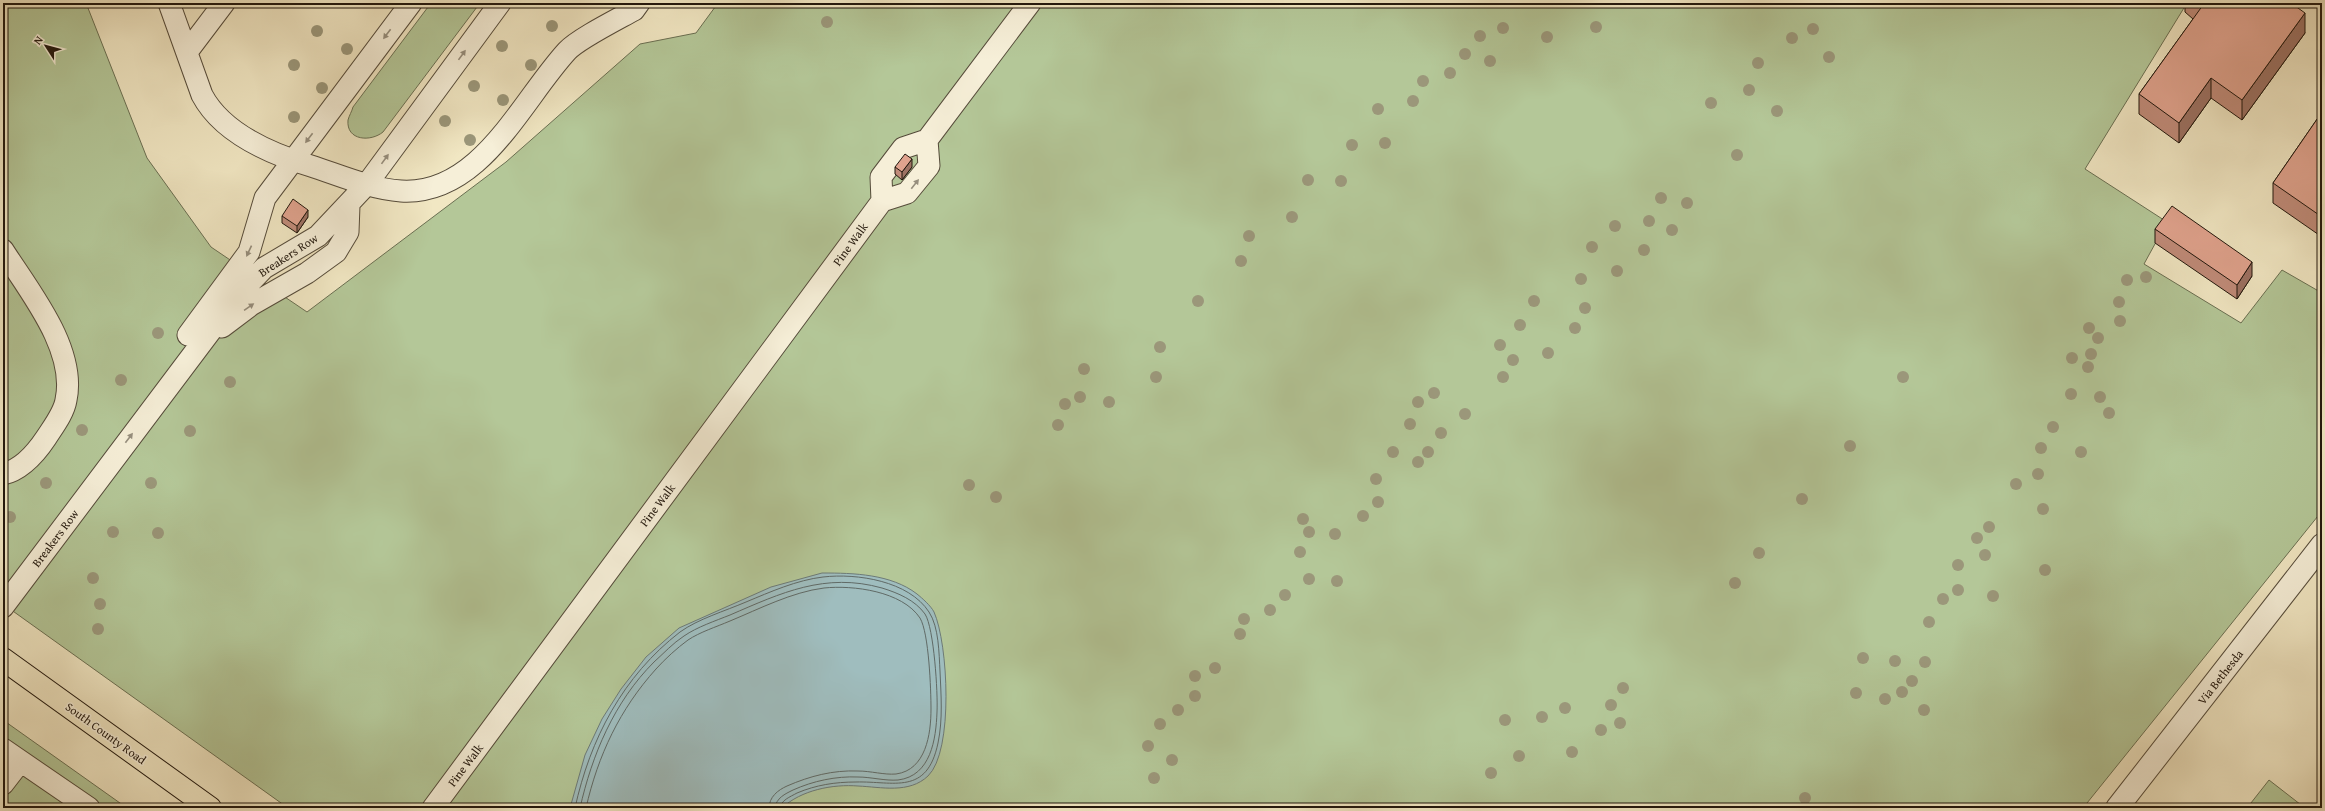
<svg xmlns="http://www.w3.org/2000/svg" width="2325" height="811" viewBox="0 0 2325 811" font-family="'Gentium Book Plus',serif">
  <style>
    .green { fill: #b4c798; stroke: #6a6f52 }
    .water { fill: #9fbdbe; stroke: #6d7b77 }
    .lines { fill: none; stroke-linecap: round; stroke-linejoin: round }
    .shore { stroke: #606a66; stroke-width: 1 }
    .service-casing { stroke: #554b3a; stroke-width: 23 }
    .minor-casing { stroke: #554b3a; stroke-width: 24 }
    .primary-casing { stroke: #21170d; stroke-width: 24 }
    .service { stroke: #f6efd8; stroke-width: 21 }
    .minor { stroke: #f6efd8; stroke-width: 22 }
    .primary { stroke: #f1e7c3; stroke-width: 22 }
    .tree { fill: #9b977a }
    .wall { fill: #c18c7a; stroke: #21170d }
    .shaded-wall { fill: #9d7263; stroke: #21170d }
    .building { fill: #e0a38e; stroke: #21170d }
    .oneway { fill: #968e7d }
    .labels { text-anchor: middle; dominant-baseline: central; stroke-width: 3; stroke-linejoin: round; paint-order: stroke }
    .street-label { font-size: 12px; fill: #21170d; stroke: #f6efd8 }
  </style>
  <rect width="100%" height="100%" fill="#f1e7c3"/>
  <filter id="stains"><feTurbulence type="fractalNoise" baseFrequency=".005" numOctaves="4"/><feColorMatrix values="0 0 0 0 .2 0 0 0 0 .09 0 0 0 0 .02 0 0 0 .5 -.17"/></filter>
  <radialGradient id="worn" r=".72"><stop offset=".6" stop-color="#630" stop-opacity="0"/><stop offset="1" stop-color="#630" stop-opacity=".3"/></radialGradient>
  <path class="green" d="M3,3H86L147,158L211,247L307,312L506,162L640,44L696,33L718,3H2187L2085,169L2167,222L2144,264L2241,323L2282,270L2322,293V511L2083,808H288L3,604Z
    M431,3H480L383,132C371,142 346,141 348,120C349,116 352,111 353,107Z
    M3,720L127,808H3Z
    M2269,780L2305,808H2247Z"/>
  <path class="water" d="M822,573C854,573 891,574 917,594C922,598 931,606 934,612C948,643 954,751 928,776C909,794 881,787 858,786C833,784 801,790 782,808H570L585,755L602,719L621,689L646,657L679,628L771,587Z"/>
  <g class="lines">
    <path class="shore" d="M575,808C590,739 623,676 680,632C698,619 725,611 746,602C770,592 797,580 823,577C857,573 909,581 929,612C939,627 939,654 940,671C941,695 943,719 938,743C927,796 894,781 856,782C835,782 816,785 797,793C790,797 781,800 780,808
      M580,808C592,755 614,702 654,662C663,654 673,643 684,636C697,627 715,621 730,615C781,593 825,572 882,588C898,593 915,600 925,614C934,628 938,693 937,712C936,739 931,776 898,780C885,781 871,777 858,777C836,776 813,781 793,790C785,794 776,798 775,808
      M586,808C598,755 620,709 656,669C665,659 677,648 688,640C700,632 716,627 730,621C759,609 792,592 824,588C853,585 902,591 920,618C929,633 931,690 931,709C931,734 926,770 896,774C884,775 871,771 858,771C833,770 810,776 787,786C778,790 769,797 769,808"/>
    <defs>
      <path id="service" d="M169,3L202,95C222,133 271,154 311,166C339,175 371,189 401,191C480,196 521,101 567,51C578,39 618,19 634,10L639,3
        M187,52L224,3
        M927,140L1030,3
        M882,201L907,193L929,166L927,140
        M882,201L881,177L903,148L927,140
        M3,250C29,291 77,349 66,400C64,413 53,427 46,438C36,453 21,470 3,474
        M222,327L251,305L307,273L336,252L348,232L349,205
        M188,335L249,252L265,198L411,3
        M3,607L237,296L264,268L318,236L367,184L500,3
        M3,749L89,808
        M3,784L20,762
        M433,808L882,201"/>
      <path id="minor" d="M2117,808L2322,545"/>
      <path id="primary" d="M3,659L210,808"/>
    </defs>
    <use href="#service" class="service-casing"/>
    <use href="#minor" class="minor-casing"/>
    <use href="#primary" class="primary-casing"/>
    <use href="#service" class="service"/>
    <use href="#minor" class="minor"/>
    <use href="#primary" class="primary"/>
  </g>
  <g class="tree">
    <circle cx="827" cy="22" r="6"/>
    <circle cx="552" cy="26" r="6"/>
    <circle cx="1596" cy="27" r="6"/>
    <circle cx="1503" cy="28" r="6"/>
    <circle cx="1813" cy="29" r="6"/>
    <circle cx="317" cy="31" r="6"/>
    <circle cx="1480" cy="36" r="6"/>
    <circle cx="1547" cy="37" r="6"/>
    <circle cx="1792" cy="38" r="6"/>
    <circle cx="502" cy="46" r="6"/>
    <circle cx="347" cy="49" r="6"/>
    <circle cx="1465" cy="54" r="6"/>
    <circle cx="1829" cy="57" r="6"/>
    <circle cx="1490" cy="61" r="6"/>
    <circle cx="1758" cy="63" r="6"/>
    <circle cx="294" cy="65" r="6"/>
    <circle cx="531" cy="65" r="6"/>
    <circle cx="1450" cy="73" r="6"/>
    <circle cx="1423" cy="81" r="6"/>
    <circle cx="474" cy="86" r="6"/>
    <circle cx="322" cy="88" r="6"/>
    <circle cx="1749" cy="90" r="6"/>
    <circle cx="503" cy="100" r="6"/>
    <circle cx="1413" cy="101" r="6"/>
    <circle cx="1711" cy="103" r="6"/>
    <circle cx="1378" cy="109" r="6"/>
    <circle cx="1777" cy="111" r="6"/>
    <circle cx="294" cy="117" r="6"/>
    <circle cx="445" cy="121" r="6"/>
    <circle cx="470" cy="140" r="6"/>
    <circle cx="1385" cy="143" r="6"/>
    <circle cx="1352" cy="145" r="6"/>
    <circle cx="1737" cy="155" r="6"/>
    <circle cx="1308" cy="180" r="6"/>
    <circle cx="1341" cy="181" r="6"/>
    <circle cx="1661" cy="198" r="6"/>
    <circle cx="1687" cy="203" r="6"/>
    <circle cx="1292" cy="217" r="6"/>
    <circle cx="1649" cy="221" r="6"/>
    <circle cx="1615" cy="226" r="6"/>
    <circle cx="1672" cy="230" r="6"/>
    <circle cx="1249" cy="236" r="6"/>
    <circle cx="1592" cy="247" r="6"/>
    <circle cx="1644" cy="250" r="6"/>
    <circle cx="1241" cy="261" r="6"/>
    <circle cx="1617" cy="271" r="6"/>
    <circle cx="2146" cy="277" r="6"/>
    <circle cx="1581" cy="279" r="6"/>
    <circle cx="2127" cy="280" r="6"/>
    <circle cx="1198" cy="301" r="6"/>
    <circle cx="1534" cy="301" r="6"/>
    <circle cx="2119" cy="302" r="6"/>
    <circle cx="1585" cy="308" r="6"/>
    <circle cx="2120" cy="321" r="6"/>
    <circle cx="1520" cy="325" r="6"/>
    <circle cx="1575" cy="328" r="6"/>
    <circle cx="2089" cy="328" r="6"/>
    <circle cx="158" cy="333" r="6"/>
    <circle cx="2098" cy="338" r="6"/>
    <circle cx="1500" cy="345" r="6"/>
    <circle cx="1160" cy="347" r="6"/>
    <circle cx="1548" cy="353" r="6"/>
    <circle cx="2091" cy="354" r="6"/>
    <circle cx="2072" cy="358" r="6"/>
    <circle cx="1513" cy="360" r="6"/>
    <circle cx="2088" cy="367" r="6"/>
    <circle cx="1084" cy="369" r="6"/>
    <circle cx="1156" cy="377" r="6"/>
    <circle cx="1503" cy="377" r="6"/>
    <circle cx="1903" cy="377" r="6"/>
    <circle cx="121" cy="380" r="6"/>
    <circle cx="230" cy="382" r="6"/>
    <circle cx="1434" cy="393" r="6"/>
    <circle cx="2071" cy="394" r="6"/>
    <circle cx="1080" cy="397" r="6"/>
    <circle cx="2100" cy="397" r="6"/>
    <circle cx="1109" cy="402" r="6"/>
    <circle cx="1418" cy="402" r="6"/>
    <circle cx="1065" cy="404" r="6"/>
    <circle cx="2109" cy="413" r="6"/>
    <circle cx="1465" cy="414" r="6"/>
    <circle cx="1410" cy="424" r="6"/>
    <circle cx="1058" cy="425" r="6"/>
    <circle cx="2053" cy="427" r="6"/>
    <circle cx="82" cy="430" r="6"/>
    <circle cx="190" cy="431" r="6"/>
    <circle cx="1441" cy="433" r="6"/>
    <circle cx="1850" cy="446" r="6"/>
    <circle cx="2041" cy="448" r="6"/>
    <circle cx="1393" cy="452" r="6"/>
    <circle cx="1428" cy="452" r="6"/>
    <circle cx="2081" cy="452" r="6"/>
    <circle cx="1418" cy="462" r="6"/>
    <circle cx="2038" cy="474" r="6"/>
    <circle cx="1376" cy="479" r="6"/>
    <circle cx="46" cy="483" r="6"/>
    <circle cx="151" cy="483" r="6"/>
    <circle cx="2016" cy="484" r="6"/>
    <circle cx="969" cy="485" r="6"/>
    <circle cx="996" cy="497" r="6"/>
    <circle cx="1802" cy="499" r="6"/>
    <circle cx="1378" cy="502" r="6"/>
    <circle cx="2043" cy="509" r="6"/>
    <circle cx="1363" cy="516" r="6"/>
    <circle cx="10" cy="517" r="6"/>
    <circle cx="1303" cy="519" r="6"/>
    <circle cx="1989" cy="527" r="6"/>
    <circle cx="113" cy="532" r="6"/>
    <circle cx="1309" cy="532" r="6"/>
    <circle cx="158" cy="533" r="6"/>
    <circle cx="1335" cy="534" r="6"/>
    <circle cx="1977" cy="538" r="6"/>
    <circle cx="1300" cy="552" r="6"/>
    <circle cx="1759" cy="553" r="6"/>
    <circle cx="1985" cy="555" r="6"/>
    <circle cx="1958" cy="565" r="6"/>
    <circle cx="2045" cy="570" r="6"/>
    <circle cx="93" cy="578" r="6"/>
    <circle cx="1309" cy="579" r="6"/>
    <circle cx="1337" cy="581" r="6"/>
    <circle cx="1735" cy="583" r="6"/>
    <circle cx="1958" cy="590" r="6"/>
    <circle cx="1285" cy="595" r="6"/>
    <circle cx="1993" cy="596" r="6"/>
    <circle cx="1943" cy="599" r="6"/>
    <circle cx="100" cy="604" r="6"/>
    <circle cx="1270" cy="610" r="6"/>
    <circle cx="1244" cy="619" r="6"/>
    <circle cx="1929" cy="622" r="6"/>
    <circle cx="98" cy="629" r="6"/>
    <circle cx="1240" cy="634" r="6"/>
    <circle cx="1863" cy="658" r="6"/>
    <circle cx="1895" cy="661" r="6"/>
    <circle cx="1925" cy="662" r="6"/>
    <circle cx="1215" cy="668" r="6"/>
    <circle cx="1195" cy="676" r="6"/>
    <circle cx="1912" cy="681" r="6"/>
    <circle cx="1623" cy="688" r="6"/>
    <circle cx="1902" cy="692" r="6"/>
    <circle cx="1856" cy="693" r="6"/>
    <circle cx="1195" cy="696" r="6"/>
    <circle cx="1885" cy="699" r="6"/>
    <circle cx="1611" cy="705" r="6"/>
    <circle cx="1565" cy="708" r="6"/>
    <circle cx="1178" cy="710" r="6"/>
    <circle cx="1924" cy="710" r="6"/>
    <circle cx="1542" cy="717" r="6"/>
    <circle cx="1505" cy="720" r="6"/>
    <circle cx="1620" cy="723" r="6"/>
    <circle cx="1160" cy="724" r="6"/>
    <circle cx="1601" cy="730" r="6"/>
    <circle cx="1148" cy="746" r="6"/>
    <circle cx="1572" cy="752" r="6"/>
    <circle cx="1519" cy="756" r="6"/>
    <circle cx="1172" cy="760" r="6"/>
    <circle cx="1491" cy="773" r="6"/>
    <circle cx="1154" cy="778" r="6"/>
    <circle cx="1805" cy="798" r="6"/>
  </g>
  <path class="wall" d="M2185,3H2291L2305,33L2242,120L2211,98L2179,143L2139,114V94L2193,19L2185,12Z
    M2322,112V237L2273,203V183Z
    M895,167H912L902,180L895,174Z
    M282,216L308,217L297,233L282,223Z
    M2155,229L2252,276L2237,299L2155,243Z"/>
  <path class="shaded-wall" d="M2305,13V33L2242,120V100Z
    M2211,78V98L2179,143V123Z
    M912,159V167L902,180V172Z
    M308,210V217L297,233V226Z
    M2252,262V276L2237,299V285Z"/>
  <path class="building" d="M2199,3H2291L2305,13L2242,100L2211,78L2179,123L2139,94L2203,5Z
    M2322,112V217L2273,183Z
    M905,154L912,159L902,172L895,167Z
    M293,199L308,210L297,226L282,216Z
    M2172,206L2252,262L2237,285L2155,229Z"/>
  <defs><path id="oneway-solid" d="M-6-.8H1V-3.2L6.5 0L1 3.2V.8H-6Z"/></defs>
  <g class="oneway">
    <use href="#oneway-solid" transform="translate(387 34) rotate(127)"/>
    <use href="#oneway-solid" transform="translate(462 55) rotate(-54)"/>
    <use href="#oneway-solid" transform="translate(309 138) rotate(127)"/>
    <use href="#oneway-solid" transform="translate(385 159) rotate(-54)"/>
    <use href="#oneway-solid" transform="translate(915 184) rotate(-52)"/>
    <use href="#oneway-solid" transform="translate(249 251) rotate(115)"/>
    <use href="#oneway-solid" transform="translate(249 307) rotate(-35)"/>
    <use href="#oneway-solid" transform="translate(129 438) rotate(-53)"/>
  </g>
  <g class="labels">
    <g class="street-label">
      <text transform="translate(850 244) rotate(-54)">Pine Walk</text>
      <text transform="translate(288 255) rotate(-33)">Breakers Row</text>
      <text transform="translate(657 505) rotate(-53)">Pine Walk</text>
      <text transform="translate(55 538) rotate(-53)">Breakers Row</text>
      <text transform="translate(2220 677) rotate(-52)">Via Bethesda</text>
      <text transform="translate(106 733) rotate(36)">South County Road</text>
      <text transform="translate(465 765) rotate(-53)">Pine Walk</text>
    </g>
  </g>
  <rect width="2325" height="811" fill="none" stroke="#f1e7c3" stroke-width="16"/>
  <rect x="4" y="4" width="2317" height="803" fill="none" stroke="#21170d" stroke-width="2"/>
  <rect x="8" y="8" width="2309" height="795" fill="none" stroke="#21170d"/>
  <g transform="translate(46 46) rotate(306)" stroke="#f6efd8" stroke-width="3" paint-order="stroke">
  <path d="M0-3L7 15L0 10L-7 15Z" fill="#21170d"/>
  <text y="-6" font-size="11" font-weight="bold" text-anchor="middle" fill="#21170d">N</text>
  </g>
  <rect width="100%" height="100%" filter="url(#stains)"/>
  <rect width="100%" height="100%" fill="url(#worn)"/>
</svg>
